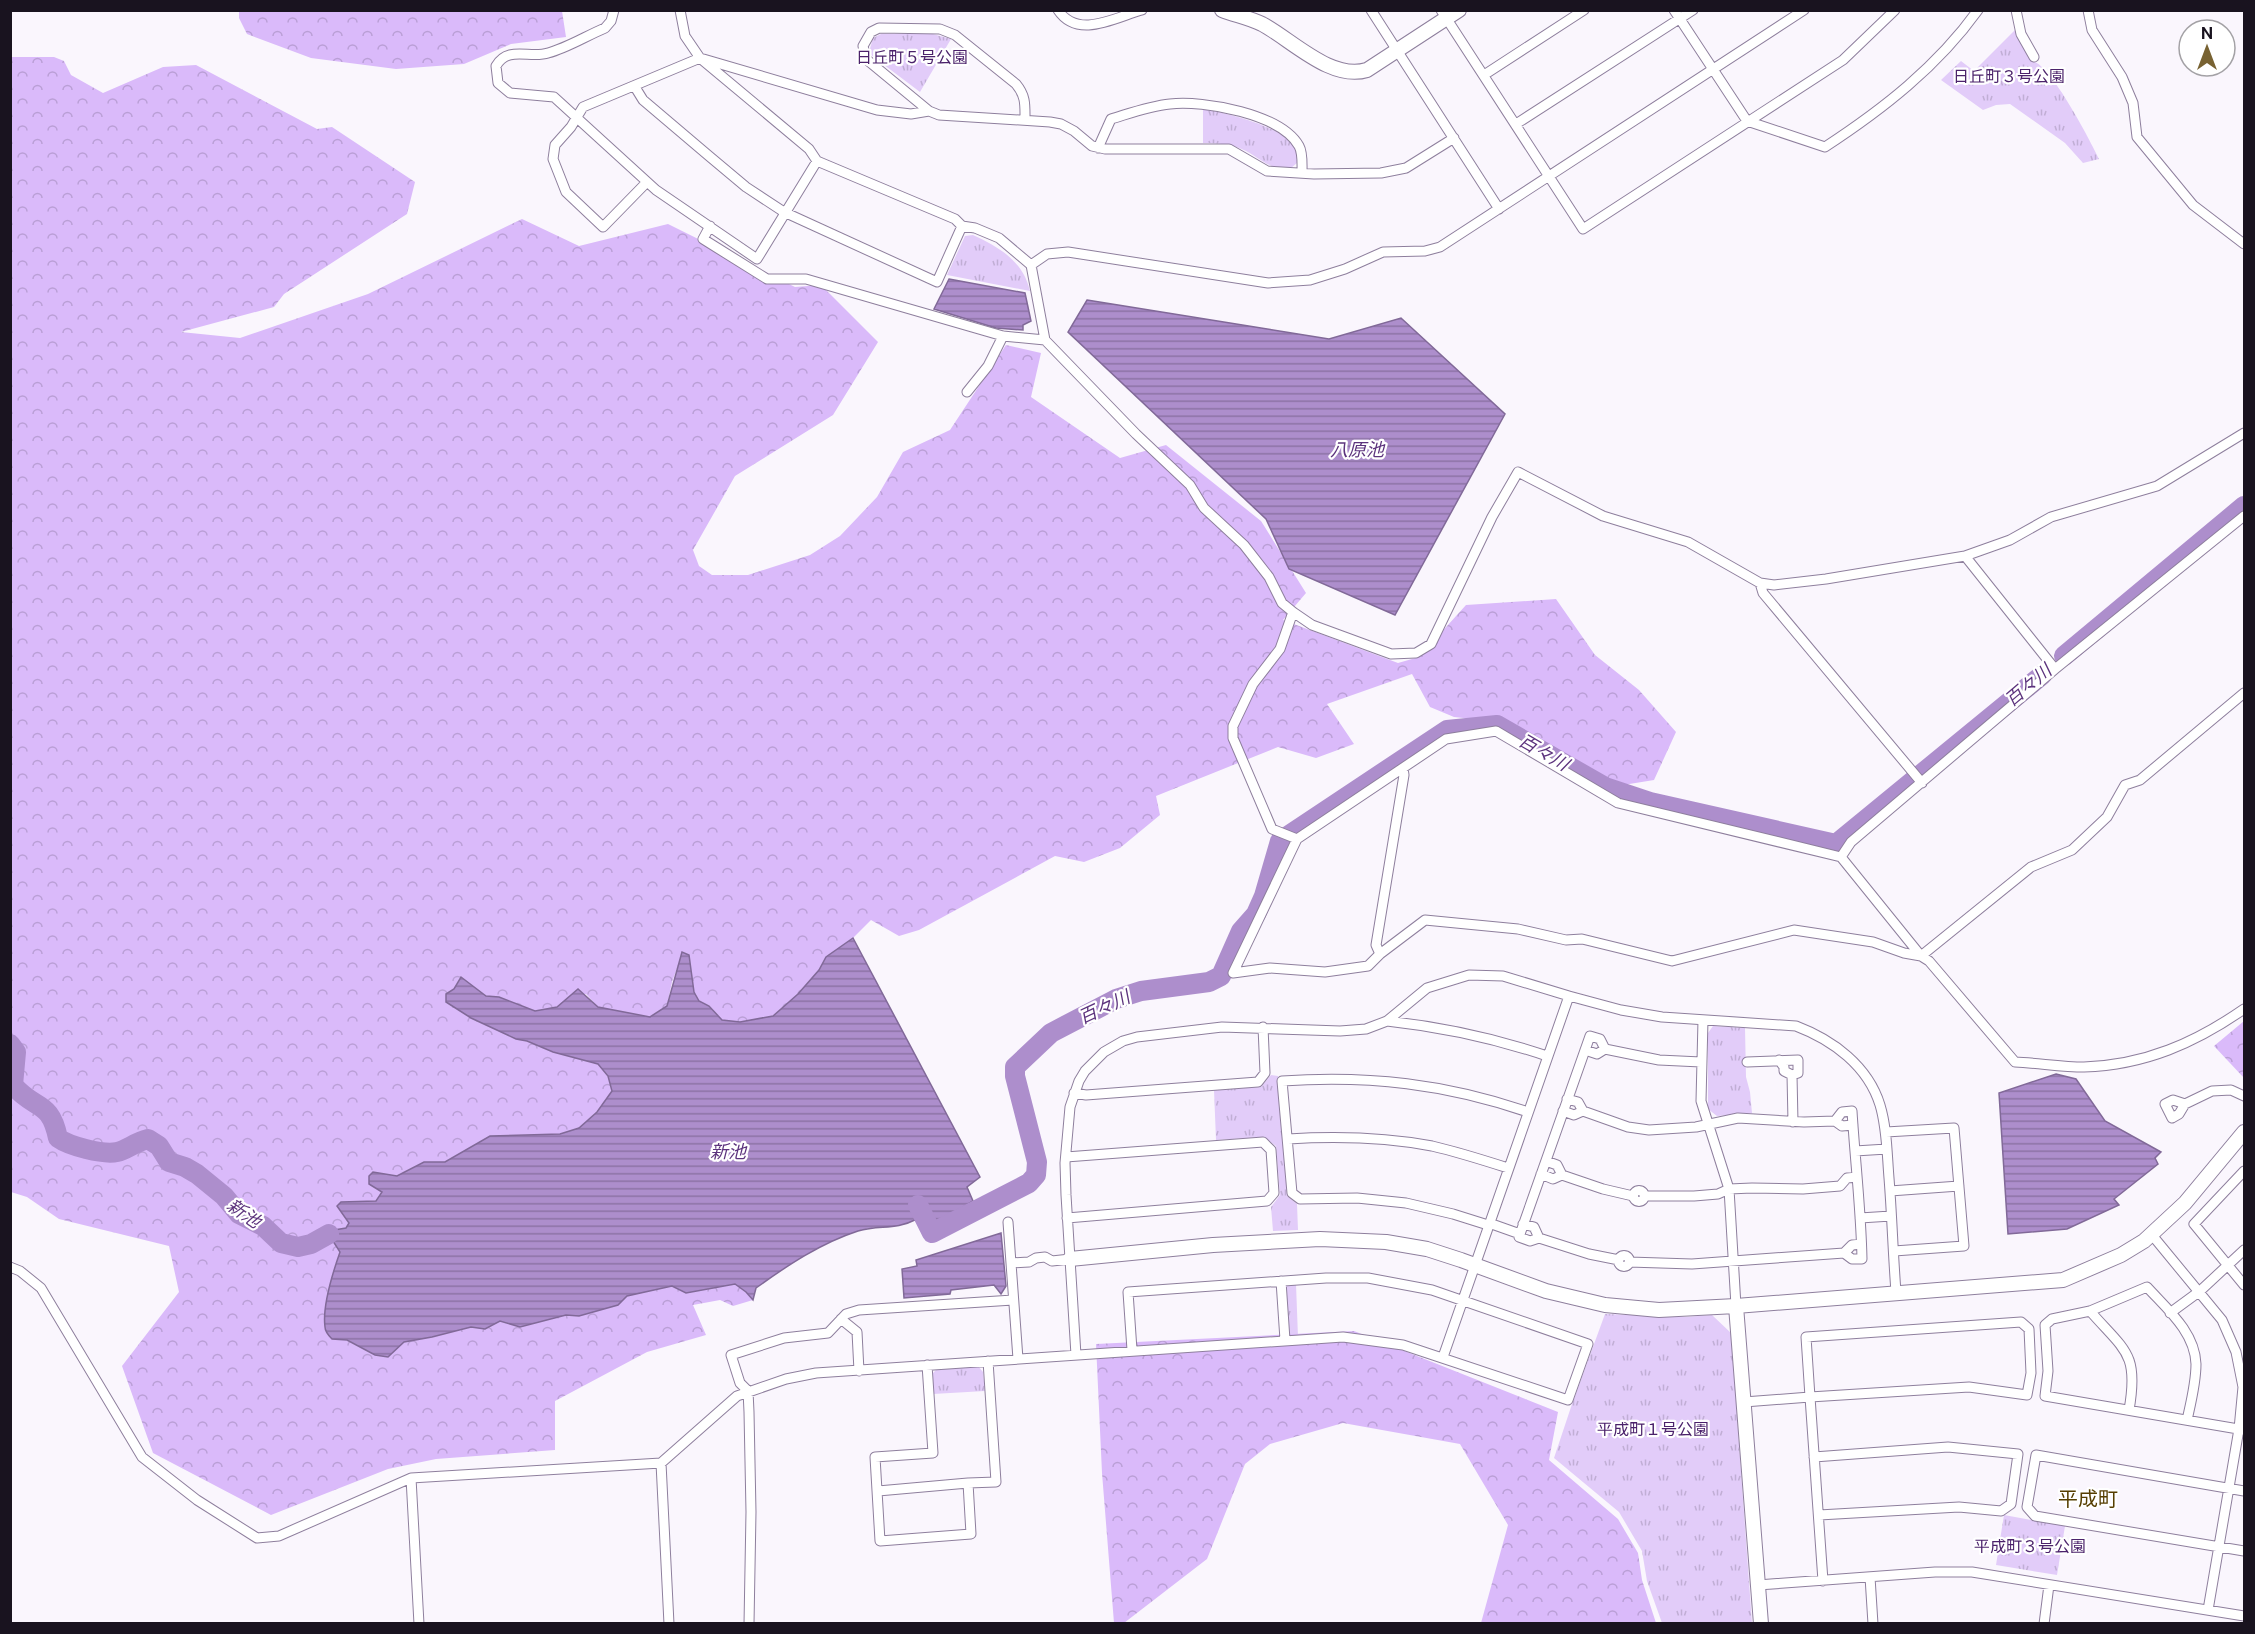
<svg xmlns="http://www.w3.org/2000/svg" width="2255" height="1634" viewBox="0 0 2255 1634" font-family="'Public Sans','Noto Sans JP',sans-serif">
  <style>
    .grass { fill: url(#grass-tufts) }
    .forest { fill: url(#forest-crowns) }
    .water { fill: url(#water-rules); stroke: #816998; stroke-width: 1.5 }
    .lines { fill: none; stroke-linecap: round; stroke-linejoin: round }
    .river { stroke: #ad8ecc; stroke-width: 20 }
    .street-casing { stroke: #8e7f9d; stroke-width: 11 }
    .secondary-casing { stroke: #8e7f9d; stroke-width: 16 }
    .street { stroke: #fff; stroke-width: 9 }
    .secondary { stroke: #fff; stroke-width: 14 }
    .labels { text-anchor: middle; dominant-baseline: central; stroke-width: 4.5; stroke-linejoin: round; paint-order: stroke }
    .park-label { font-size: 16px; fill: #4b226b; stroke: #fff }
    .water-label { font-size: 18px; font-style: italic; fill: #5c337d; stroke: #fff }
    .quarter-label { font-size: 20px; fill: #563e00; stroke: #fff }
  </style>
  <defs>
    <pattern id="grass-tufts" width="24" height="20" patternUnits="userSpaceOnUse" patternTransform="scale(1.5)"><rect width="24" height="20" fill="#e2ccf9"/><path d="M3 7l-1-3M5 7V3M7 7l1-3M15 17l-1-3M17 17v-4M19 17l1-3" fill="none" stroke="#c1aed5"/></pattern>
    <pattern id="forest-crowns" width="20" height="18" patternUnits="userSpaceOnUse" patternTransform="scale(1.5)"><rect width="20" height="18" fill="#dabafa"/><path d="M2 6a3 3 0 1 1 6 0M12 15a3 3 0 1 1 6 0" fill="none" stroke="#ba9fd6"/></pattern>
    <pattern id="water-rules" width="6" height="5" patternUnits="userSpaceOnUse" patternTransform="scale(1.5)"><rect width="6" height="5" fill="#ad8ecc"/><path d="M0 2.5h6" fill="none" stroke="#8c73a5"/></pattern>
  </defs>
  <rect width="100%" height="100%" fill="#faf6fd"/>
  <path class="grass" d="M2015,30L2033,61C2052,67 2090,140 2099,159L2083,163L2065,143L2010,104L1996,105L1983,110L1941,80L1961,61L1974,71Z
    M881,34H933L951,39L920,92L871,55L869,52L873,38Z
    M1203,109C1225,113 1291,127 1297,153C1298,156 1297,159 1297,163L1291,168C1266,168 1266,162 1246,151C1233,144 1218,143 1203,143Z
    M973,235C999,247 1023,261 1030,291L947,275L965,236Z
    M1713,1026L1745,1028L1746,1077L1750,1092L1752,1113L1717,1116L1708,1109V1033Z
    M1271,1075L1278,1076L1287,1196L1297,1204L1298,1230L1273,1231L1271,1207L1280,1195L1276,1146L1264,1137L1216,1140L1214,1090L1261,1087Z
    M1284,1284H1296L1298,1337H1289Z
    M1605,1314L1685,1317L1712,1315L1731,1333L1752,1623H1662L1647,1581L1642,1551L1619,1512L1554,1458L1571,1407Z
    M978,1366L983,1372L985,1391L933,1394L932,1374L937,1369Z
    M2004,1515L2065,1526L2057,1575L1996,1565Z"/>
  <path class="forest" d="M239,11H562L566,37L511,44L464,64L396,69L311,58L247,34L239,18Z
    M10,57H54L64,61L71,75L103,93L163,67L196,65L317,129L332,127L415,182L407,214L284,294L274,307L181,332L240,338L368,294L522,219L579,246L668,224L795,287L821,285L878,342L833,415L735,476L693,550L699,566L712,575H748L810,555L840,536L877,497L903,452L950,430L1006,345L1041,353L1031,397L1120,458L1166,445L1261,521L1306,593L1283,620L1398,663L1419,657L1466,605L1556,599L1595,655L1639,690L1676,732L1654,780L1617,786L1580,781L1501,722L1454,717L1430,707L1412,674L1327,704L1354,744L1316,758L1278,747L1156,796L1160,815L1120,848L1084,862L1055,856L919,930L899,936L871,920L853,938L826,957L819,970L798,994L773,1016L740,1022L722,1020L709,1006L699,1001L694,992L689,955L683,952L672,982L667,1006L650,1017L598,1007L586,994L571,997L557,1007L535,1011L499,997L486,996L461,977L454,989L446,994V1002L471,1018L516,1039L527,1041L553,1052L598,1064L608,1076L612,1091L597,1112L579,1128L560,1134L490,1136L445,1162H424L397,1176L376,1201L341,1202L337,1206L350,1223L346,1228L322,1232L333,1240L341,1252C331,1277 326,1302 325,1329L360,1347L432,1337L471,1327L485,1329L500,1321L520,1327L566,1315L579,1316L618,1305L627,1296L672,1286L686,1293L735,1284L746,1292L753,1300L733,1306L720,1300L693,1305L706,1335L647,1352L555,1401V1450L436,1459L388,1469L271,1515L153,1453L122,1366L179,1292L169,1246L59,1219L27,1197L11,1192Z
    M2244,1021V1078L2214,1046Z
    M1354,1331L1558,1412L1549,1460L1618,1519L1638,1553L1642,1580L1656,1623H1481L1508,1525L1460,1444L1343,1423L1270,1444L1245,1464L1207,1559L1124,1623H1114L1102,1473L1096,1344Z"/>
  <path class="water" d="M949,279L1025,293L1031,321L1023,325V330L996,328L934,309Z
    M1087,300L1329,339L1401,318L1505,414L1395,615L1289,569L1266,519L1068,332Z
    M853,938L980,1177L967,1187L973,1201L925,1231L917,1219C894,1231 880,1224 858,1231C821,1243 788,1265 756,1288L753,1300L746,1292L735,1284L686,1293L672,1286L627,1296L618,1305L579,1316L566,1315L520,1327L500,1321L485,1329L471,1327L432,1337L404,1342L388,1357L375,1355L347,1340L332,1339C329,1336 325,1331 325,1327C322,1305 333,1272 340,1252L333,1241L305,1251L304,1240L322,1232L346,1228L349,1223L337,1206L341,1202L376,1201L382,1192L369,1184V1176L373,1172L397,1176L424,1162H445L490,1136L560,1134L579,1128L597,1112L612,1091L608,1076L598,1064L553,1052L527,1041L516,1039L471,1018L446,1002V994L454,989L461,977L486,996L499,997L535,1011L557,1007L578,989L598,1007L650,1017L667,1006L682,952L689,955L694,992L699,1001L709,1006L722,1020L740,1022L773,1016L798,994L819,970L826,957Z
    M2056,1074L2076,1079L2105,1121L2161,1152L2155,1158L2158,1164L2114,1199L2119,1205L2067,1229L2008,1234L1999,1093Z
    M1001,1233L1006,1286L1001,1294L994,1285L951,1290L950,1294L904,1298L902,1269L917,1266L916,1260Z"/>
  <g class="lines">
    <path class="river" d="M2064,656L2244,506
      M10,1044L16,1052L13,1085C35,1111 50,1099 58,1138C69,1146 103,1155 117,1152C127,1150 135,1142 148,1139L159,1146L169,1162L185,1167L197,1174L224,1196L239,1214L263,1226L281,1243L298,1247L311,1244L329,1234
      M918,1205L932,1233L1029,1183L1036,1175L1037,1162L1015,1076V1067L1051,1033L1116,999L1141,991L1209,982L1221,976L1241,931L1256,914L1264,896L1280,841L1447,730L1497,725L1605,787L1650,802L1836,844L2042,675"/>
    <defs>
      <path id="street" d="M614,10L611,21L605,28C586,36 567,48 548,53C530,59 508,45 496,66L498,83L510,93L554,97L656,190L757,259L817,161
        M680,10L685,36L700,58L809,149L817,161L955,219L962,226L975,228L999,238L1031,265L1045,340
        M1058,10C1078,40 1116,17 1142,10
        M1371,10L1499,209
        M1441,10L1583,229L1843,60L1895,10
        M1674,10L1747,121L1825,147C1883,109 1937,67 1978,10
        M2016,10L2021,34L2034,57
        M2088,10L2092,30L2122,77L2133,103L2137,137L2193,205L2244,244
        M1484,75L1584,10
        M635,87L643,100L709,156L746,187L784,212L937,282L962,226
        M1025,120C1025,105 1026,96 1016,84L955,35L940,29L879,28L871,32L863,46L866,59L929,111L939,115L1050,122L1061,124L1074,131L1092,146L1105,149H1229L1267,171L1314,174L1381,173L1406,168L1454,138
        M1516,124L1693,10
        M1098,148L1111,119C1131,113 1150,106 1170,104C1204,100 1281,114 1299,146C1303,153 1302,165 1302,173
        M647,182L603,227L566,192L553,159L555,145L571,127L583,107L700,58L877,110L911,114L929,111
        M710,226L703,239L767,279H806L1003,336L1045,340L1136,434L1190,485L1204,508L1244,545L1269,577L1282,603L1293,612L1312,625L1391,654L1416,653L1431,644L1492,517L1518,472L1603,516L1688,542L1760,583L1774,585L1826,579L1965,556L2010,540L2051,517L2157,486L2244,433
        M1031,265L1047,254L1068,252L1268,283L1310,280L1345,269L1383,252L1425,251L1440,247L1804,10
        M967,392L988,366L1003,336
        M1965,556L2055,669
        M1760,583L1763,593L1922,783
        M1293,612L1280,649L1253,684L1233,726V738L1272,829L1297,839
        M1841,857L1851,842L2055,669L2244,516
        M1380,954L1376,945L1404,775L1403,768
        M1233,973L1297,839L1446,739L1496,731L1618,803L1841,857L1921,956L1929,961L2015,1062C2038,1063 2062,1067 2084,1067C2145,1065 2195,1043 2244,1009
        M1233,973L1270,968L1325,972L1368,966L1380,954L1425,920L1518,929L1566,940L1582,939L1672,961L1794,930L1873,942L1904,953L1921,956L2031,867L2072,850L2107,817L2125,785L2140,780L2244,693
        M1569,996L1621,1010L1662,1017L1796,1026C1833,1040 1868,1066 1880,1105C1887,1128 1887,1154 1889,1178C1892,1216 1893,1254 1896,1292
        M1703,1020L1701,1101L1729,1189L1736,1306
        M1387,1021C1442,1027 1494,1038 1547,1056
        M1605,1049L1659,1060L1701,1062
        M1585,1050L1597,1054L1605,1049L1600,1039L1590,1036L1519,1237L1530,1241L1539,1238L1589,1254L1619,1260
        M1779,1060L1784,1067V1071L1792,1075
        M1747,1062L1798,1060V1073L1792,1075L1793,1122
        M1074,1093L1086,1095L1258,1082L1265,1073L1263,1027
        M1567,1099L1578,1102L1583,1111L1628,1127L1649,1130L1696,1127L1738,1118L1804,1122L1835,1121
        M2185,1104L2173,1100L2165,1104L2172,1118L2179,1114L2185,1104L2212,1091L2231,1090L2244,1096
        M1563,1111L1574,1115L1583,1111
        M1853,1125L1842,1126L1835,1121L1842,1112L1852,1111C1855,1160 1861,1209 1862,1259H1852L1844,1253L1852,1245L1861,1244
        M1886,1132L1954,1128L1964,1246L1894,1251
        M1288,1139C1336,1136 1384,1137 1432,1146C1458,1152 1483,1160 1508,1168
        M1855,1151L1887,1149
        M1066,1157L1263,1142L1271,1150L1274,1193L1267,1201L1067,1218
        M1546,1161L1557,1165L1562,1175L1603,1189L1633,1196
        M2244,1171L2194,1224L2244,1285
        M1541,1174L1553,1179L1562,1175
        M1633.5 1196a5.5 5.5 0 1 1 11 0a5.5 5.5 0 1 1-11 0Z
        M1890,1191L1959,1186
        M1644,1196H1694L1718,1194L1729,1189L1752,1188L1803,1189L1840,1186L1847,1178L1857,1177
        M1860,1218L1891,1216
        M1008,1222L1018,1359
        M1489,1223L1520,1234
        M1523,1224L1534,1227L1539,1238
        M1488,1225L1453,1214L1406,1203L1357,1198L1300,1199L1292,1193L1282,1081C1369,1075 1446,1084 1528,1112
        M2152,1235L2222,1320L2236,1352L2243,1387L2239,1429L2208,1610
        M1618.5 1261a5.5 5.5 0 1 1 11 0a5.5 5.5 0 1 1-11 0Z
        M1629,1262L1692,1264L1844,1253
        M1011,1263L1029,1262L1036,1258L1045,1257L1052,1261L1070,1259
        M10,1267L20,1271L41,1288L142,1457L197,1500L257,1538L279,1536L411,1478L661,1463L737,1396L786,1379L816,1373L1343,1337L1403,1345L1568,1400L1588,1344L1432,1290L1368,1278H1326L1128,1292L1132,1350
        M1281,1281L1285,1340
        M2090,1311C2125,1351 2139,1353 2129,1410
        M2170,1313L2200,1291L2244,1250
        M841,1319L857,1332L859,1371
        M2021,1322L2029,1329L2031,1373L2027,1395L1969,1387L1810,1397L1806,1337Z
        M1076,1355L1066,1195L1065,1163L1070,1107L1079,1081L1085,1071L1104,1052L1123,1041L1137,1037L1222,1027L1340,1031L1366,1029L1387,1021L1427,988L1469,975L1503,976L1569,996L1443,1357
        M927,1365L933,1453L875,1457L880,1541L971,1534L968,1483L996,1482L988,1361
        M1744,1402L1810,1397L1823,1581
        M2187,1420C2191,1402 2196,1383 2196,1364C2195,1332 2167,1309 2147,1287L2090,1311L2052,1319L2045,1325L2048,1371L2045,1396L2244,1430
        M1814,1457L1948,1447L2018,1454L2011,1504L2001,1511L1959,1507L1819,1515
        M661,1463L669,1624
        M411,1478L419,1624
        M878,1491L968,1483
        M2244,1491L2036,1455L2027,1507L2035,1516L2244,1551
        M1870,1577L1873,1624
        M1758,1585L1935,1572H1972L2244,1616
        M749,1624L751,1512L749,1412L748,1391L740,1383L731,1355L784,1338L828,1333L846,1314L859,1310L1013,1300
        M2044,1624L2049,1585"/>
      <path id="secondary" d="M1222,10C1235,15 1250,18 1262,24C1292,40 1331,81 1367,70L1459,10
        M1070,1259L1213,1245L1320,1239L1386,1242L1427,1249L1461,1260L1546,1291L1605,1305L1659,1310L1736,1306L2063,1280L2121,1255L2144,1241L2185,1203L2244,1132
        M1736,1306L1761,1624"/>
    </defs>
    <use href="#street" class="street-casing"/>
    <use href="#secondary" class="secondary-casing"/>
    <use href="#street" class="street"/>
    <use href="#secondary" class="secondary"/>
  </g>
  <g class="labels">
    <g class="park-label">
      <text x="912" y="57">日丘町５号公園</text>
      <text x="2009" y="76">日丘町３号公園</text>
      <text x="1653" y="1429">平成町１号公園</text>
      <text x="2030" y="1546">平成町３号公園</text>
    </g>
    <g class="water-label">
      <text x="1357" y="449">八原池</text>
      <text transform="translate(2028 685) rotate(-40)">百々川</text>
      <text transform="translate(1544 752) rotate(30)">百々川</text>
      <text transform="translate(1104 1007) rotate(-25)">百々川</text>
      <text x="728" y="1151">新池</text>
      <text transform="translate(244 1213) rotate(35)">新池</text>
    </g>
    <g class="quarter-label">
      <text x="2088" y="1499">平成町</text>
    </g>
  </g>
  <rect width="2255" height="1634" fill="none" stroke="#19131f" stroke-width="24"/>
  <g transform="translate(2207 48)"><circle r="28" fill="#ffffff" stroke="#a3a1a5" stroke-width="1.5"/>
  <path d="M0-4.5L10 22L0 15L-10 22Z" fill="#786232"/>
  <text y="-9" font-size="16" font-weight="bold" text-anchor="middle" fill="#19131f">N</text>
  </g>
</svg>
